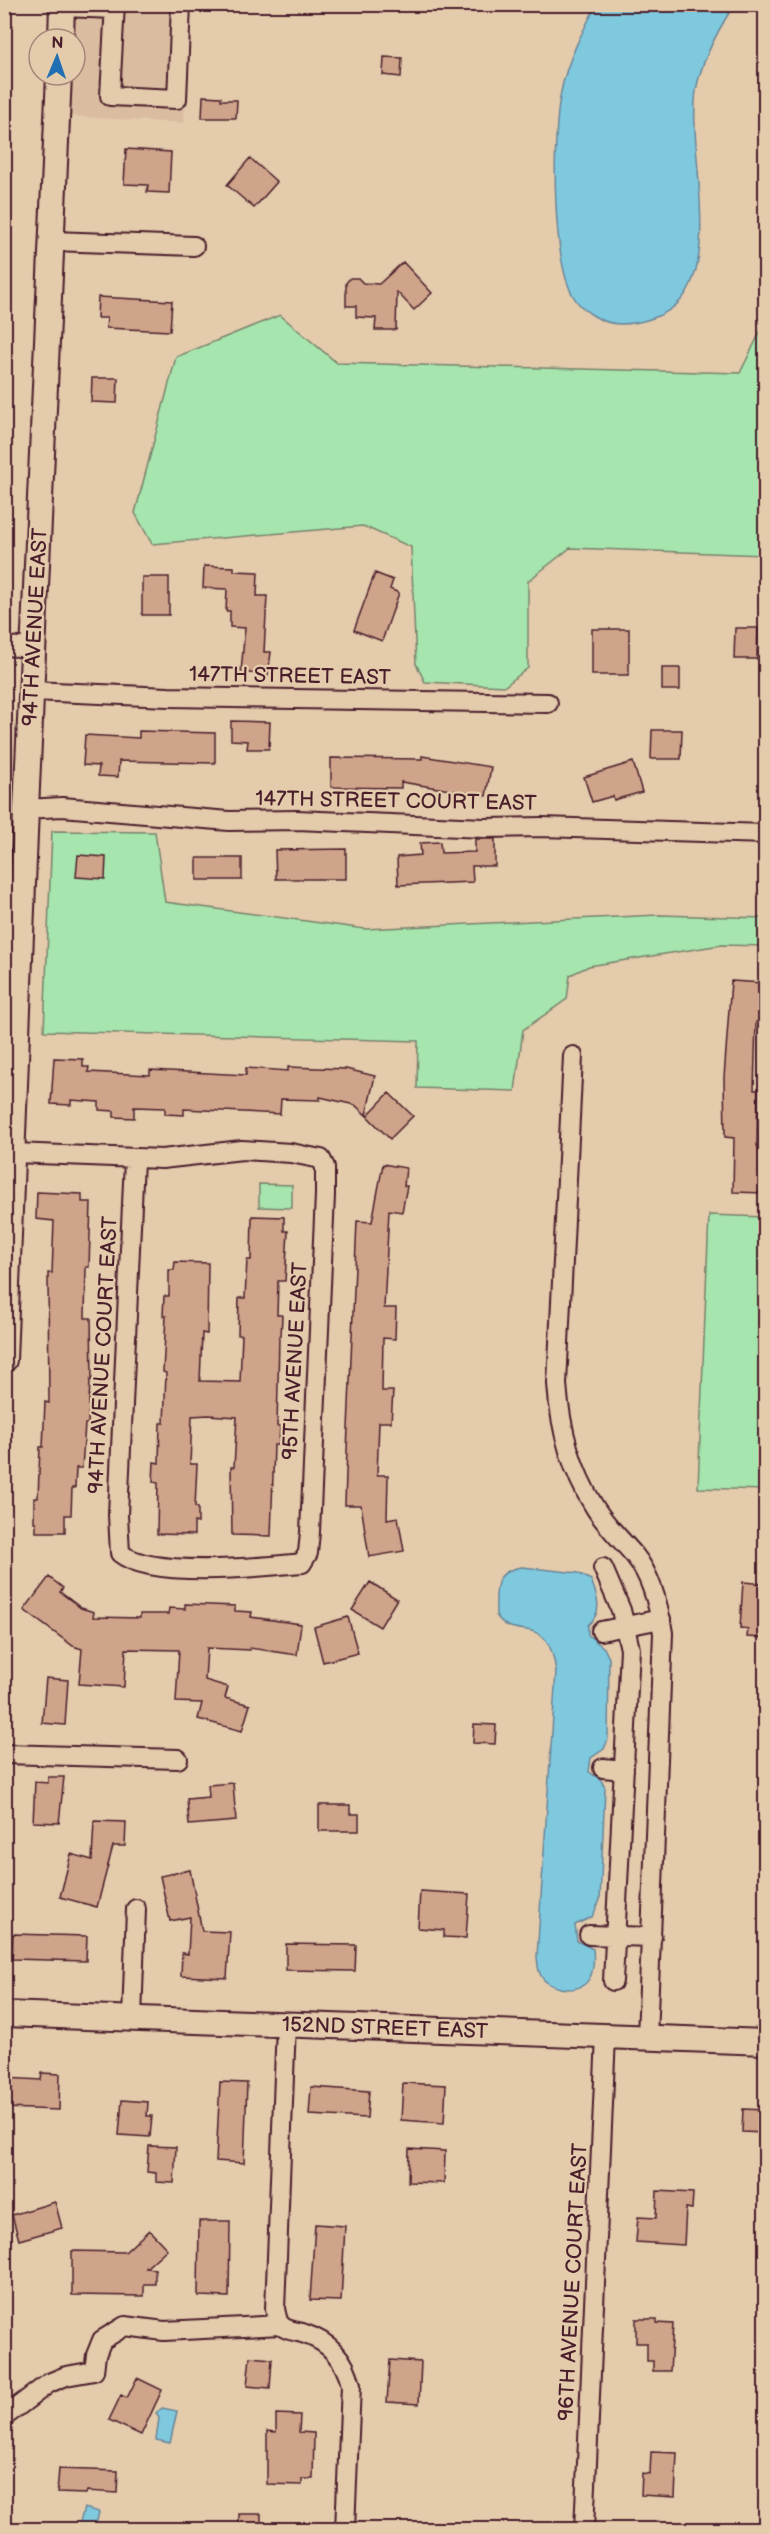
<svg xmlns="http://www.w3.org/2000/svg" width="770" height="2534" viewBox="0 0 770 2534" font-family="'Balsamiq Sans',sans-serif">
  <style>
    .built { fill: #dabca0 }
    .green { fill: #a6e5ad; stroke: #78826c; stroke-width: 1.5 }
    .water { fill: #7fc9df; stroke: #6a8597; stroke-width: 1.5 }
    .building { fill: #cfa48a; stroke: #4a1f2b; stroke-width: 1.5 }
    .lines { fill: none; stroke-linecap: round; stroke-linejoin: round }
    .minor-casing { stroke: #4a1f2b; stroke-width: 22 }
    .major-casing { stroke: #4a1f2b; stroke-width: 28 }
    .minor { stroke: #e3cbac; stroke-width: 18 }
    .major { stroke: #e3cbac; stroke-width: 24 }
    .labels { text-anchor: middle; dominant-baseline: central; stroke-width: 4.5; stroke-linejoin: round; paint-order: stroke }
    .street-label { font-size: 21px; fill: #4a1f2b; stroke: #e3cbac }
  </style>
  <rect width="100%" height="100%" fill="#e3cbac"/>
  <filter id="ink" filterUnits="userSpaceOnUse"><feTurbulence type="fractalNoise" baseFrequency=".0167" numOctaves="2"/><feDisplacementMap in="SourceGraphic" scale="12" xChannelSelector="R" yChannelSelector="G"/><feConvolveMatrix kernelMatrix="1 2 1 2 8 2 1 2 1" color-interpolation-filters="sRGB"/></filter>
  <g filter="url(#ink)">
    <path class="built" d="M73,5H190L184,123L67,116L69,75H75V39H71Z"/>
    <path class="green" d="M280,315L337,363L740,373L765,322V555L570,548L528,581V668L505,686L425,682L416,664L411,547L363,526L152,544L135,513L176,357Z
      M52,831L155,832L165,902L365,929L659,915L765,918V946L721,945L589,966L570,975L567,999L523,1030L515,1091L417,1088L418,1041L44,1031Z
      M259,1184L292,1185V1208L259,1207Z
      M709,1215L765,1217V1490L698,1488Z"/>
    <path class="water" d="M597,4L734,5C718,30 701,60 696,91C688,149 720,254 681,300C667,316 641,324 620,324C602,324 580,310 572,294C552,255 552,136 561,92C567,61 582,32 597,4Z
      M522,1567L578,1573L591,1580C597,1596 604,1612 588,1625V1635L604,1648L609,1658L608,1739L604,1749L591,1758L589,1772L601,1780L605,1788L600,1900L592,1917L575,1925L577,1941L593,1949C595,1970 592,1990 566,1989C558,1988 550,1986 544,1980C538,1974 538,1965 537,1957L556,1672C548,1608 515,1645 496,1615C496,1590 492,1571 522,1567Z
      M162,2408L177,2411L170,2443L156,2440L159,2418L156,2413Z
      M84,2508L99,2512L95,2529H78Z"/>
    <path class="building" d="M384,57L402,58L401,77L383,75Z
      M203,96L221,97V100H237L236,118H202Z
      M126,149L171,152L169,193L147,192L148,185L124,184Z
      M250,158L277,182L254,208L227,185Z
      M403,262L432,293L414,310L397,292L396,330H375L376,318L356,317V306H346V283L350,278H358L363,283L379,284Z
      M98,297L172,301L170,331L106,328L107,318H97Z
      M92,378H118L117,403L91,402Z
      M204,566L234,567V571L258,572L257,596H267L264,652H271L268,675L241,672L245,628L230,627V611H226L227,589L203,588Z
      M375,573L393,580L390,589L399,593L382,641L354,630Z
      M142,577H169V615H142Z
      M735,628H758L757,659H734Z
      M592,629H629V675H592Z
      M662,668H680V690H662Z
      M231,721L270,722L269,749H247L248,741L231,740Z
      M652,730H682L681,759H651Z
      M139,731L215,733V763L119,761L118,777L98,776L99,766L83,765L85,735L139,738Z
      M422,756L491,767L486,796L401,782V788L331,787V758L422,759Z
      M633,762L642,792L614,800L613,796L592,802L584,777Z
      M475,839H495V866H472L473,882L398,885L397,857L421,855L420,843L440,842L441,853L475,852Z
      M346,849V879H276L275,850Z
      M78,855L106,857L105,879L76,877Z
      M197,858H242V880H197Z
      M731,981L763,983L761,1022H756L754,1090H758L757,1146H765V1193L733,1192L734,1138L725,1137L724,1078Z
      M54,1058L83,1059V1067H89L88,1072L150,1075V1070L246,1075V1068L288,1071V1067L346,1069L375,1076L366,1115L355,1105L320,1097V1100L281,1099L280,1114L184,1109V1115L165,1114V1108L134,1107V1118L114,1117V1111L99,1110V1102L71,1100V1105L51,1104Z
      M389,1093L413,1116L390,1139L367,1116Z
      M383,1164L406,1168L404,1186H407L402,1212L389,1210L384,1308H396L395,1339L383,1338L382,1391H393L391,1422H379L377,1475H388L387,1519L398,1517L404,1551L369,1557L361,1505H345L346,1474L357,1221L372,1222Z
      M37,1192L82,1194V1202H91L89,1267H86L85,1318H91L92,1380H90L88,1424H85L82,1468H76L75,1488H72L71,1515H65V1532H36V1522H34V1498H38L40,1447H43L45,1402L49,1403L48,1273H52L54,1221L36,1219Z
      M252,1216L284,1217V1231H288L285,1281H278L277,1315H282L281,1336H279L278,1384L277,1426H280L279,1445H274L271,1536L232,1535L231,1467H234L237,1417L208,1415L192,1416L190,1464H197L195,1507H198V1523L194,1522V1535L157,1534L158,1483L153,1482L154,1462L159,1463L160,1423H164L166,1373L163,1372L166,1316H163L164,1296H169V1270H174L175,1262L208,1263L207,1334L202,1333L200,1381L240,1382L242,1335H238L239,1298H245L247,1260H251Z
      M49,1577L63,1588L60,1592L81,1608L94,1612L93,1617L140,1618V1614H168L169,1608L185,1609V1604L235,1606V1611L252,1612L251,1617L301,1624L297,1655L250,1648V1650L207,1648L205,1680L228,1687L225,1698L250,1705L242,1731L198,1719L202,1703L176,1702L179,1650L126,1649L124,1687L79,1684L82,1649L73,1646L24,1610Z
      M370,1582L397,1599L380,1627L352,1610Z
      M743,1582L765,1584V1638L747,1637L748,1629L740,1628Z
      M348,1617L358,1653L323,1662L314,1627Z
      M46,1678L68,1680L65,1725L42,1723Z
      M474,1724L496,1725L495,1744L473,1743Z
      M48,1777H64L59,1823L33,1822L35,1782L48,1783Z
      M233,1783L236,1821L189,1825L187,1799L209,1797L208,1785Z
      M319,1805H350V1814H359V1831H319Z
      M94,1821L126,1822L125,1846H113L97,1907L60,1897L71,1854L92,1860Z
      M190,1870L202,1931L230,1932L227,1978L181,1976L182,1953L188,1954L190,1917L170,1921L160,1876Z
      M420,1891L469,1894L466,1938L444,1937V1930L418,1928Z
      M13,1934L87,1936L86,1961L12,1959Z
      M286,1944L356,1945L355,1971L286,1970Z
      M42,2073L60,2074L59,2110L5,2108L6,2078L41,2080Z
      M220,2082L247,2083L244,2163L216,2161Z
      M403,2083L446,2085L444,2123L401,2120Z
      M311,2087L369,2091L367,2118L309,2115Z
      M122,2100L148,2102L147,2116H152L150,2137L119,2135Z
      M743,2109L765,2110V2133L742,2132Z
      M149,2146L176,2147L174,2183L156,2182V2173L147,2172Z
      M409,2149L445,2151L444,2183L408,2182Z
      M657,2191L693,2193L692,2209L686,2208L684,2245L636,2242L638,2217L656,2218Z
      M55,2202L62,2228L19,2240L12,2215Z
      M199,2221H230L229,2297L198,2296Z
      M315,2224L345,2226L341,2301L310,2300Z
      M149,2230L167,2249L146,2268L155,2269V2284H144V2296L72,2295V2251L125,2252Z
      M636,2319H657V2323L673,2324L670,2371H653V2361H647V2343H636Z
      M250,2357L272,2359L270,2388L247,2386Z
      M390,2360L421,2362L419,2404L387,2402Z
      M137,2378L162,2390L141,2435L109,2420L121,2395L127,2398Z
      M276,2414L300,2415L299,2432L314,2433L313,2479H302V2485L267,2484V2431L276,2432Z
      M651,2452L677,2453L675,2497L641,2495L642,2473L650,2474Z
      M59,2469L118,2471L117,2493L87,2491L86,2494L57,2493Z
      M239,2514H261V2529H239Z"/>
    <g class="lines">
      <defs>
        <path id="minor" d="M115,4L110,96L177,99L181,4
          M62,7L115,9
          M52,241L194,246
          M4,646L34,648
          M32,691L168,697L548,703
          M26,809L62,807L229,821L297,820L484,828L542,827L766,834
          M573,1056L557,1384C560,1427 570,1468 594,1506C605,1525 621,1539 635,1556C652,1577 659,1607 663,1633L647,2038
          M14,1153L162,1159L242,1150L291,1153L321,1159L325,1167V1195L310,1532L308,1553L302,1563C262,1567 151,1579 120,1553L118,1515L134,1160
          M603,1568L621,1610L630,1649L613,1981
          M601,1631L661,1619
          M4,1754L178,1759
          M603,1768L624,1770
          M589,1935L652,1937
          M132,2018L136,1909
          M286,2024L275,2309C276,2313 277,2319 279,2323C284,2331 297,2331 305,2334C330,2342 345,2360 351,2385L345,2530
          M4,2417L49,2383L66,2376L94,2371L96,2355L102,2340L125,2326L164,2331L281,2325
          M584,2530L606,2036"/>
        <path id="major" d="M61,39L62,4
          M4,1360L26,809L59,75
          M4,2014L766,2042"/>
      </defs>
      <use href="#minor" class="minor-casing"/>
      <use href="#major" class="major-casing"/>
      <use href="#minor" class="minor"/>
      <use href="#major" class="major"/>
    </g>
  </g>
  <g class="labels">
    <g class="street-label">
      <text transform="translate(35 627) rotate(-87)">94TH AVENUE EAST</text>
      <text transform="translate(290 676) rotate(1)">147TH STREET EAST</text>
      <text transform="translate(396 801) rotate(1)">147TH STREET COURT EAST</text>
      <text transform="translate(103 1355) rotate(-87)">94TH AVENUE COURT EAST</text>
      <text transform="translate(295 1361) rotate(-87)">95TH AVENUE EAST</text>
      <text transform="translate(385 2028) rotate(2)">152ND STREET EAST</text>
      <text transform="translate(573 2282) rotate(-87)">96TH AVENUE COURT EAST</text>
    </g>
  </g>
  <rect width="770" height="2534" fill="none" stroke="#e3cbac" stroke-width="24"/>
  <rect x="12" y="12" width="746" height="2510" fill="none" stroke="#4a1f2b" stroke-width="2" filter="url(#ink)"/>
  <g transform="translate(57 57) rotate(2)"><circle r="28" fill="#e3cbac" stroke="#a68678" stroke-width="1.5"/>
  <path d="M0-4.5L10 22L0 15L-10 22Z" fill="#1f6fb2"/>
  <text y="-9" font-size="16" font-weight="bold" text-anchor="middle" fill="#4a1f2b">N</text>
  </g>
</svg>
